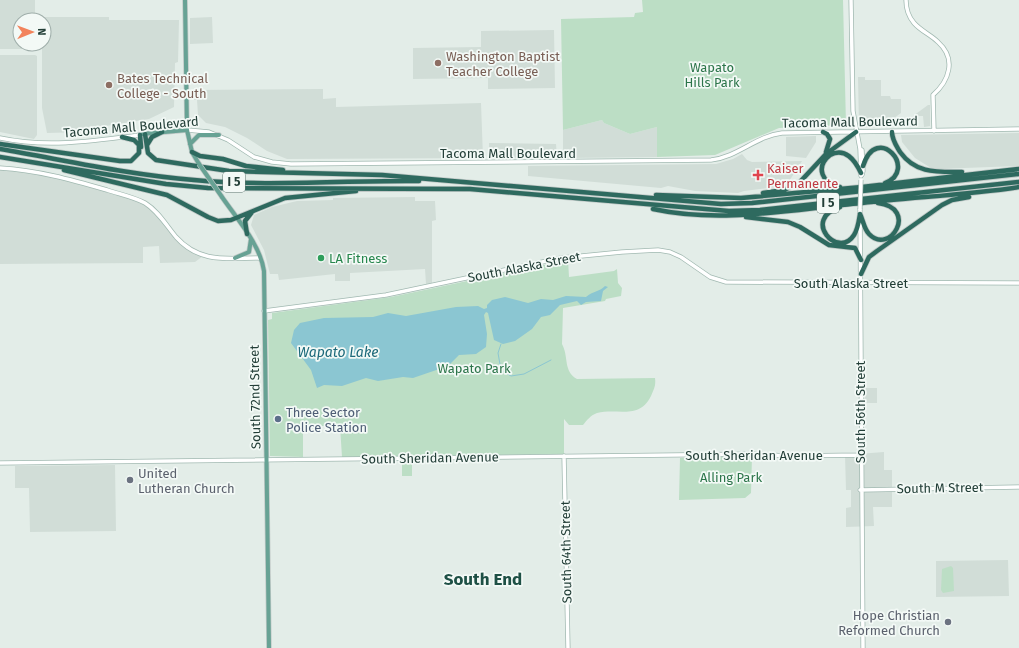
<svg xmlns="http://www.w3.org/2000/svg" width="1019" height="648" viewBox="0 0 1019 648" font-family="'Fira Sans',sans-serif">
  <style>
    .built { fill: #d1ddd7 }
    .green { fill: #bcdec5 }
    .water { fill: #8bc6d2 }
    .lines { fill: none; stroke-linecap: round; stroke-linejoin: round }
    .stream { stroke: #8bc6d2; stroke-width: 1 }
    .secondary-casing { stroke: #a1b9b1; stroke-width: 5 }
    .primary-casing { stroke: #c1c9c7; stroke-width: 5.5 }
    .highway-casing { stroke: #c1c9c7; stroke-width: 6 }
    .secondary { stroke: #fff; stroke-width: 3.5 }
    .primary { stroke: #67a294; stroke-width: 4 }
    .highway { stroke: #2e6a5f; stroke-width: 4.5 }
    .secondary-bridge-casing { stroke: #a1b9b1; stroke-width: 5; stroke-linecap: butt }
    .primary-bridge-casing { stroke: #c1c9c7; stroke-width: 5.5; stroke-linecap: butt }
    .secondary-bridge { stroke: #fff; stroke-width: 3.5 }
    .primary-bridge { stroke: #67a294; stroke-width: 4 }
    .education-dot { fill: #8d6e63; stroke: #f3f9f6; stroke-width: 1.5 }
    .health-dot { fill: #e0444e; stroke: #f3f9f6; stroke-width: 1.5 }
    .leisure-dot { fill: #2e9e5b; stroke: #f3f9f6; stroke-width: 1.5 }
    .service-dot { fill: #5c6f8a; stroke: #f3f9f6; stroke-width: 1.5 }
    .worship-dot { fill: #6b7280; stroke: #f3f9f6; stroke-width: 1.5 }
    .labels { text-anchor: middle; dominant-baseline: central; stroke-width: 3.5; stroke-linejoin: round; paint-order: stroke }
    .shield { fill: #f3f9f6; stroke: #617670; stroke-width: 1 }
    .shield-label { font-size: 12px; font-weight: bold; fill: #223e37 }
    .education-label { font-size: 13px; fill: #785e54; stroke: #f3f9f6; text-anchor: start }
    .park-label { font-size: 13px; fill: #2c754a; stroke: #f3f9f6 }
    .street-label { font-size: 13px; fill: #223e37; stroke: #f3f9f6 }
    .health-label { font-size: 13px; fill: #be3a42; stroke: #f3f9f6; text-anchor: start }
    .leisure-label { font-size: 13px; fill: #27864d; stroke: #f3f9f6; text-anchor: start }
    .service-label { font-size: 13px; fill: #4e5e75; stroke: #f3f9f6; text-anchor: start }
    .worship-label { font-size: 13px; fill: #5b616d; stroke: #f3f9f6; text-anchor: start }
    .water-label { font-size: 14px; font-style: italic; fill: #1c697a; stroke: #f3f9f6 }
    .district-label { font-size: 17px; font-weight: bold; fill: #1e5045; stroke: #f3f9f6 }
  </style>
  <rect width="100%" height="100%" fill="#e3ede8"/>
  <path class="built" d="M0,0H35V20H20V44H35V49H0Z
    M41,17H109V20H179L178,62L175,63L174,107L149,119L81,130V132L47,133L42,108V44H44V20H41Z
    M212,17L213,43L190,44V18Z
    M554,30L555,88L488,89V78L413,79V48L481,47V31Z
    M0,55H35L37,56V135L34,139L0,132Z
    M858,77H865V80H881V96H890L891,99H901V113L883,126L861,127L859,125Z
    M323,89V99L336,98V107L481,103L483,158L287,159L267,151L247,138L225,127L206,123L198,115L197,100H194L193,90Z
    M928,105H930V126L924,127L923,116H913Z
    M602,120L604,123L630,134L657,127V157L563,158V130Z
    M1019,133V166L937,169L931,168L915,158L902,142L901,135Z
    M816,136V142L806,158L786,156V137Z
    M489,143L556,144L557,157L489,158Z
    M742,154L747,160L752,162L802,161L786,186L744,191L738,193L695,191L668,186L661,188L528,176V166L716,164L733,159Z
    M0,168L35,172L126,196L148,206L182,244L203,256L195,262L160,263L159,246L143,247V263L0,264Z
    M415,197V201H435L436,220L432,221V283L426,284L425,269L350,273V281H335V274L279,280L278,274H270L264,250L251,225L254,215L272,207L297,201L333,200V198Z
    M860,388H877V403H860Z
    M884,452V470H892V507H873L874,526L846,527V508L851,507V490H846L845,455Z
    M115,465L116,531L30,532L29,488H15V466Z
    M1008,560L1009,596L936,597V561Z"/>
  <path class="green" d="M642,0H843L846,125L779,128L715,155L657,157V127L630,134L604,123L602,120L563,130L561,19L634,17L635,13L643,12Z
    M568,260L569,277L614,271L617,269L618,283L622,288L621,296L606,299L605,301L563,308L562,344C569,357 563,371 577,379L655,378C656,386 654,389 651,396C639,420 618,408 597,413C591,415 587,420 583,425H569L564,419V454L342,457L340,426H303V457L270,456L268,320L272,319V313L391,297Z
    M752,456L751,493L745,498L679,500L680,458Z
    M402,461L412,462V476H402Z
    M951,566L953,568L954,591L943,593L941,590L942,569Z"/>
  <path class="water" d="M605,286L608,287L603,291L601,301L586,302L581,305L577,301L560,305L550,315L541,317L532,329L515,341L503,344L494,340L488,313L486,312L484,315L487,334L486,347L476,354L459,355L448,366L413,378L403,377L378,381L366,378L342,386L324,385L317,388L311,370L291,343L294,330L300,323L324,318L373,317L388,313L406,316L456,307L478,306L484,309L487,308V305L492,300L505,297L528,303L541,299L553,300L566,296L586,297C593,291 599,292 605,286Z"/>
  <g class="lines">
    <path class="stream" d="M501,344L498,353L501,370L511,376L524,374L551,360"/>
    <defs>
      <path id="secondary" d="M851,0L853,111L860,149L861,176
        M906,0C906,9 908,16 914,23C921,31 931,35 938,42C957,59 949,81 933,95L934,131
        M187,130L209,132L228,140L254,157L272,162L291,164L711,160C738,157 756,136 782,133L1019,129
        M0,138C47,148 93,141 140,135
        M860,149L862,150L863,171L862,175
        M0,168C37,170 72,180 107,190C119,194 134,197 145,203C158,211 166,225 176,237C200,264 228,258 260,258
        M860,209L863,648
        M264,311L386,295L561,258L622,252L658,250L670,252L681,257L710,277L726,282L1019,283
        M564,456L568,648
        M0,463L755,454L787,456L860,455
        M860,490L1019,487"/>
      <path id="primary" d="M185,0L187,130L192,152L199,164
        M142,134L187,130
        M190,144L199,135H219
        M222,197C237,219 260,244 264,271L269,648
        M235,258L249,252L251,239"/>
      <path id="highway" d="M823,132L827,134L830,139L826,152
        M892,132C892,140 896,145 900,152C916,174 937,172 962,172
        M145,134L148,153L156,160L229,171L382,175L721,204L752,203L1019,174
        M140,135L141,147
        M0,144L120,161H131L139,153V145L134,140L122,137
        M147,145L152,137L162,132
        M0,149C64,160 129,175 194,180C269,187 344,180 419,181
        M192,152L200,156L223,159L246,166L283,170
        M0,157L166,184L208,188L470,189L729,211L760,210L1019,182
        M863,166C877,122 919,170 885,183
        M64,170L167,195L208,217L218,221L231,220L285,198L356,191
        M840,187C822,184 815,167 830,155C845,147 855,160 861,173
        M763,193L784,190L799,183L826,154L856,132
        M656,195L741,198L862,187L1019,169
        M840,207C801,219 838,260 854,235C858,229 859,220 860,214
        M653,209C723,224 792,209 862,203C914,197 967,195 1019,187
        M860,214C863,220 864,229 869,234C890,256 919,208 878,203
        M746,217L788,222L800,227L829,245L855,248L861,260
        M247,234L245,221L252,212
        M861,274L869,257L877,251L942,205L952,200L969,197"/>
    </defs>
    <use href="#secondary" class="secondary-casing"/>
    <use href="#primary" class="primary-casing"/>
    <use href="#highway" class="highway-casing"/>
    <use href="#secondary" class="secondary"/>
    <use href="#primary" class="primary"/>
    <use href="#highway" class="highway"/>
    <defs>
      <path id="secondary-bridge" d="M860,209L861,180"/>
      <path id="primary-bridge" d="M199,164L222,197"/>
    </defs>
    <use href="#secondary-bridge" class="secondary-bridge-casing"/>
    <use href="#primary-bridge" class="primary-bridge-casing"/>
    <use href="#secondary-bridge" class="secondary-bridge"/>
    <use href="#primary-bridge" class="primary-bridge"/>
  </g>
  <g class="education-dot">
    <circle cx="438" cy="63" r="4"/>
    <circle cx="109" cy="85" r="4"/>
  </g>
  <path class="health-dot" d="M756 169h4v4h4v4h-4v4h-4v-4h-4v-4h4z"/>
  <circle class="leisure-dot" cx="321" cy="258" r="4"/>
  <circle class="service-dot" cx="278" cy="419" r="4"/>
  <g class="worship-dot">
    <circle cx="130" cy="480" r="4"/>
    <circle cx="948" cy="622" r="4"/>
  </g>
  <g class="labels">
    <g class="shield">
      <rect x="223" y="172" width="22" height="20" rx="3"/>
      <rect x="817" y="193" width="22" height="20" rx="3"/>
    </g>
    <g class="shield-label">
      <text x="234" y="182">I 5</text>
      <text x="828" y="203">I 5</text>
    </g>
    <g class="education-label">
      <text x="446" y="56">Washington Baptist<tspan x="446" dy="15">Teacher College</tspan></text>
      <text x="117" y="78">Bates Technical<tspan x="117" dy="15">College - South</tspan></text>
    </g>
    <g class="park-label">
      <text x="712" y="67">Wapato<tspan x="712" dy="15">Hills Park</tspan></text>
      <text x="474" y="368">Wapato Park</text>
      <text x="731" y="477">Alling Park</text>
    </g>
    <g class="street-label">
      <text transform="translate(850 122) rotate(-1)">Tacoma Mall Boulevard</text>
      <text transform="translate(131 127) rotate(-5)">Tacoma Mall Boulevard</text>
      <text x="508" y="153">Tacoma Mall Boulevard</text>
      <text transform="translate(524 267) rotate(-11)">South Alaska Street</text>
      <text x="851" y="283">South Alaska Street</text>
      <text transform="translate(255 397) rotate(-91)">South 72nd Street</text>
      <text transform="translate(860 412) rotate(-90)">South 56th Street</text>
      <text x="754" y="455">South Sheridan Avenue</text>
      <text transform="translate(430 458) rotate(-1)">South Sheridan Avenue</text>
      <text transform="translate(940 488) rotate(-1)">South M Street</text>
      <text transform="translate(566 552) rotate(-91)">South 64th Street</text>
    </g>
    <g class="health-label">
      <text x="767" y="168">Kaiser<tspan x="767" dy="15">Permanente</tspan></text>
    </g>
    <g class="leisure-label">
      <text x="329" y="258">LA Fitness</text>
    </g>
    <g class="service-label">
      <text x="286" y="412">Three Sector<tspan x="286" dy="15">Police Station</tspan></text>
    </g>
    <g class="worship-label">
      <text x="138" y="473">United<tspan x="138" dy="15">Lutheran Church</tspan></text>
      <text x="940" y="615" text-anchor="end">Hope Christian<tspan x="940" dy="15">Reformed Church</tspan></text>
    </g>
    <g class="water-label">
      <text x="338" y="352">Wapato Lake</text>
    </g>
    <g class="district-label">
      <text x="483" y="579">South End</text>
    </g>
  </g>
  <g transform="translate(32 32) rotate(89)"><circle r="19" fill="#f3f9f6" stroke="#9faeaa"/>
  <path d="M0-3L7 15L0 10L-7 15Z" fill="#f2835c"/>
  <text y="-6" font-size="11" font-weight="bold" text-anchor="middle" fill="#223e37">N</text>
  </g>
</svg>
